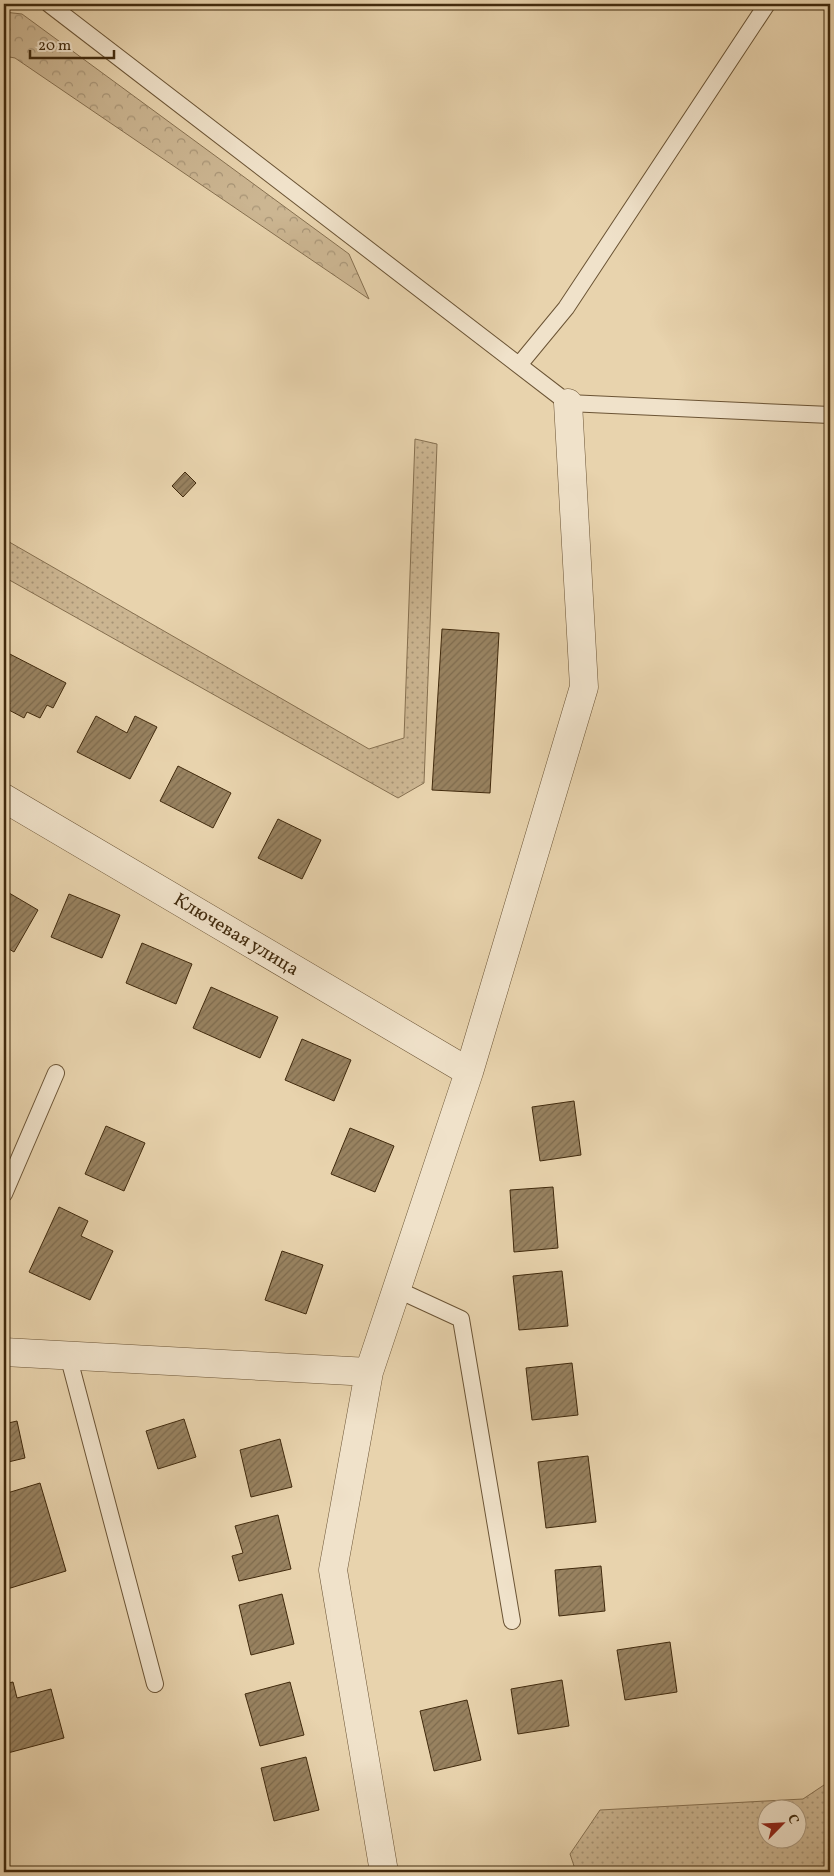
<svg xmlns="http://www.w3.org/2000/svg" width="834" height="1876" viewBox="0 0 834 1876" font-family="Vollkorn,serif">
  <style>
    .grass { fill: url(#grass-dots); stroke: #867050; fill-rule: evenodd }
    .forest { fill: url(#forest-crowns); stroke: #867050 }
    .building { fill: url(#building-hatch); stroke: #412a0d }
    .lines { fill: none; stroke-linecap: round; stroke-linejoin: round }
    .lane-casing { stroke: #6b5435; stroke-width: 18 }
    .street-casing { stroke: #6b5435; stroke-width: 29 }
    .lane { stroke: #f0e2ca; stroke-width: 16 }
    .street { stroke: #f0e2ca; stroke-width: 28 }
    .labels { text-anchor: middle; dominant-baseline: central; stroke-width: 4; stroke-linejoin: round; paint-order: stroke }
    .street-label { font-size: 19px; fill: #412a0d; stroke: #f0e2ca }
  </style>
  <defs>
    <pattern id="grass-dots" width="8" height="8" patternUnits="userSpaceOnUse" patternTransform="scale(1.25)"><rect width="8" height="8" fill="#ccb692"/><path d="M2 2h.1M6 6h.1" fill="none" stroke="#a79476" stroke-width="1.8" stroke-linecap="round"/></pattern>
    <pattern id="forest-crowns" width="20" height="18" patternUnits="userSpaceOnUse" patternTransform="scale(1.25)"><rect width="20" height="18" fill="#ccb692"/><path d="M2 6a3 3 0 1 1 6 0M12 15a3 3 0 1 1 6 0" fill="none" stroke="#a79476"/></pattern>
    <pattern id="building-hatch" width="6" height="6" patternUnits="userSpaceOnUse" patternTransform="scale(1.25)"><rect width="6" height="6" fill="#988260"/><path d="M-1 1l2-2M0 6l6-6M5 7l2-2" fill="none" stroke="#7e6b4e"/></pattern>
  </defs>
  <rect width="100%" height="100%" fill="#e8d3ad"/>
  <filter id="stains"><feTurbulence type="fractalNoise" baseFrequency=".004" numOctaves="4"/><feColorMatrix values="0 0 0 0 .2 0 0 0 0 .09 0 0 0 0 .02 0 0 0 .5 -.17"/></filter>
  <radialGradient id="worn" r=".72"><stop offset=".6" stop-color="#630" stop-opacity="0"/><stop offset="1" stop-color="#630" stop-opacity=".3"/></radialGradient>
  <path class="grass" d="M415,439L437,444L424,783L398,798L4,577V539L369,749L404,738Z
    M830,1781V1872H576L570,1854L600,1810L803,1799ZM766,1808H796V1838H766Z"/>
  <path class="forest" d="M4,12L22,14L349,254L369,299L15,58L4,56Z"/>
  <path class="building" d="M185,472L196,483L183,497L172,486Z
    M442,629L499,633L490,793L432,790Z
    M4,651L66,683L53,708L47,705L40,718L27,712L24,718L7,709L10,703L4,700Z
    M96,716L127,733L135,716L157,727L130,779L77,752Z
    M178,766L231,793L213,828L160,801Z
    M278,819L321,840L302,879L258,858Z
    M4,890L38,910L14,952L4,946Z
    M69,894L120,915L102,958L51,937Z
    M142,943L192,964L176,1004L126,983Z
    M211,987L278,1017L260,1058L193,1028Z
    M302,1039L351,1060L334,1101L285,1080Z
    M574,1101L581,1155L540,1161L532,1107Z
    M106,1126L145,1143L124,1191L85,1174Z
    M350,1128L394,1146L375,1192L331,1174Z
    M553,1187L558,1248L514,1252L510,1190Z
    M59,1207L88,1221L81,1236L113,1251L90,1300L29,1272Z
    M282,1251L323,1265L306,1314L265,1300Z
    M562,1271L568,1326L519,1330L513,1276Z
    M572,1363L578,1415L532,1420L526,1368Z
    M184,1419L196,1457L158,1469L146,1431Z
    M17,1421L25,1458L4,1463V1424Z
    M280,1439L292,1487L251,1497L240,1450Z
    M588,1456L596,1522L546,1528L538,1462Z
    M40,1483L66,1571L4,1590V1494Z
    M278,1515L291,1569L239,1581L232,1556L243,1553L235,1526Z
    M601,1566L605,1611L559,1616L555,1570Z
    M282,1594L294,1644L251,1655L239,1605Z
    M670,1642L677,1692L625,1700L617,1650Z
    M562,1680L569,1726L518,1734L511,1689Z
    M13,1682L17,1698L51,1689L64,1738L4,1754V1684Z
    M290,1682L304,1735L260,1746L245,1694Z
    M467,1700L481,1760L434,1771L420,1711Z
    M306,1757L319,1810L274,1821L261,1768Z"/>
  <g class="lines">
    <defs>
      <path id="lane" d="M49,4L568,403L830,415
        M519,365L566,308L767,4
        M4,1194L56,1073
        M396,1289L461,1319L512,1621
        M68,1355L155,1684"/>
      <path id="street" d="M4,798L469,1072
        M4,1352L369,1372
        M384,1872L333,1570L369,1372L469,1072L584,687L568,403"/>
    </defs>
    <use href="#lane" class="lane-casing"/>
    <use href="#street" class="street-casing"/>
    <use href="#lane" class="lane"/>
    <use href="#street" class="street"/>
  </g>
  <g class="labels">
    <g class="street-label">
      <text transform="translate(236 935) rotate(31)">Ключевая улица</text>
    </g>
  </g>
  <rect width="834" height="1876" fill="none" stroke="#e8d3ad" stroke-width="20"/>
  <rect x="5" y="5" width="824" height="1866" fill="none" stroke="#412a0d" stroke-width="2.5"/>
  <rect x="10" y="10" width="814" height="1856" fill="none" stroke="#412a0d"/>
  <g transform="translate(782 1824) rotate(66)"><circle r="24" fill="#f0e2ca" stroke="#aa987e"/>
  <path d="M0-4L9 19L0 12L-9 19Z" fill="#8f2418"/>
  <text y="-8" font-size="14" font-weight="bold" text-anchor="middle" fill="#412a0d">С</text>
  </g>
  <path d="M30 50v8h84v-8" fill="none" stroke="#412a0d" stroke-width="2.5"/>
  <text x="38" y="50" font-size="15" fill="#412a0d" stroke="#f0e2ca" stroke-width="4" paint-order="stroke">20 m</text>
  <rect width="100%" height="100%" filter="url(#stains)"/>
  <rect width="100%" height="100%" fill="url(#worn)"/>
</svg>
